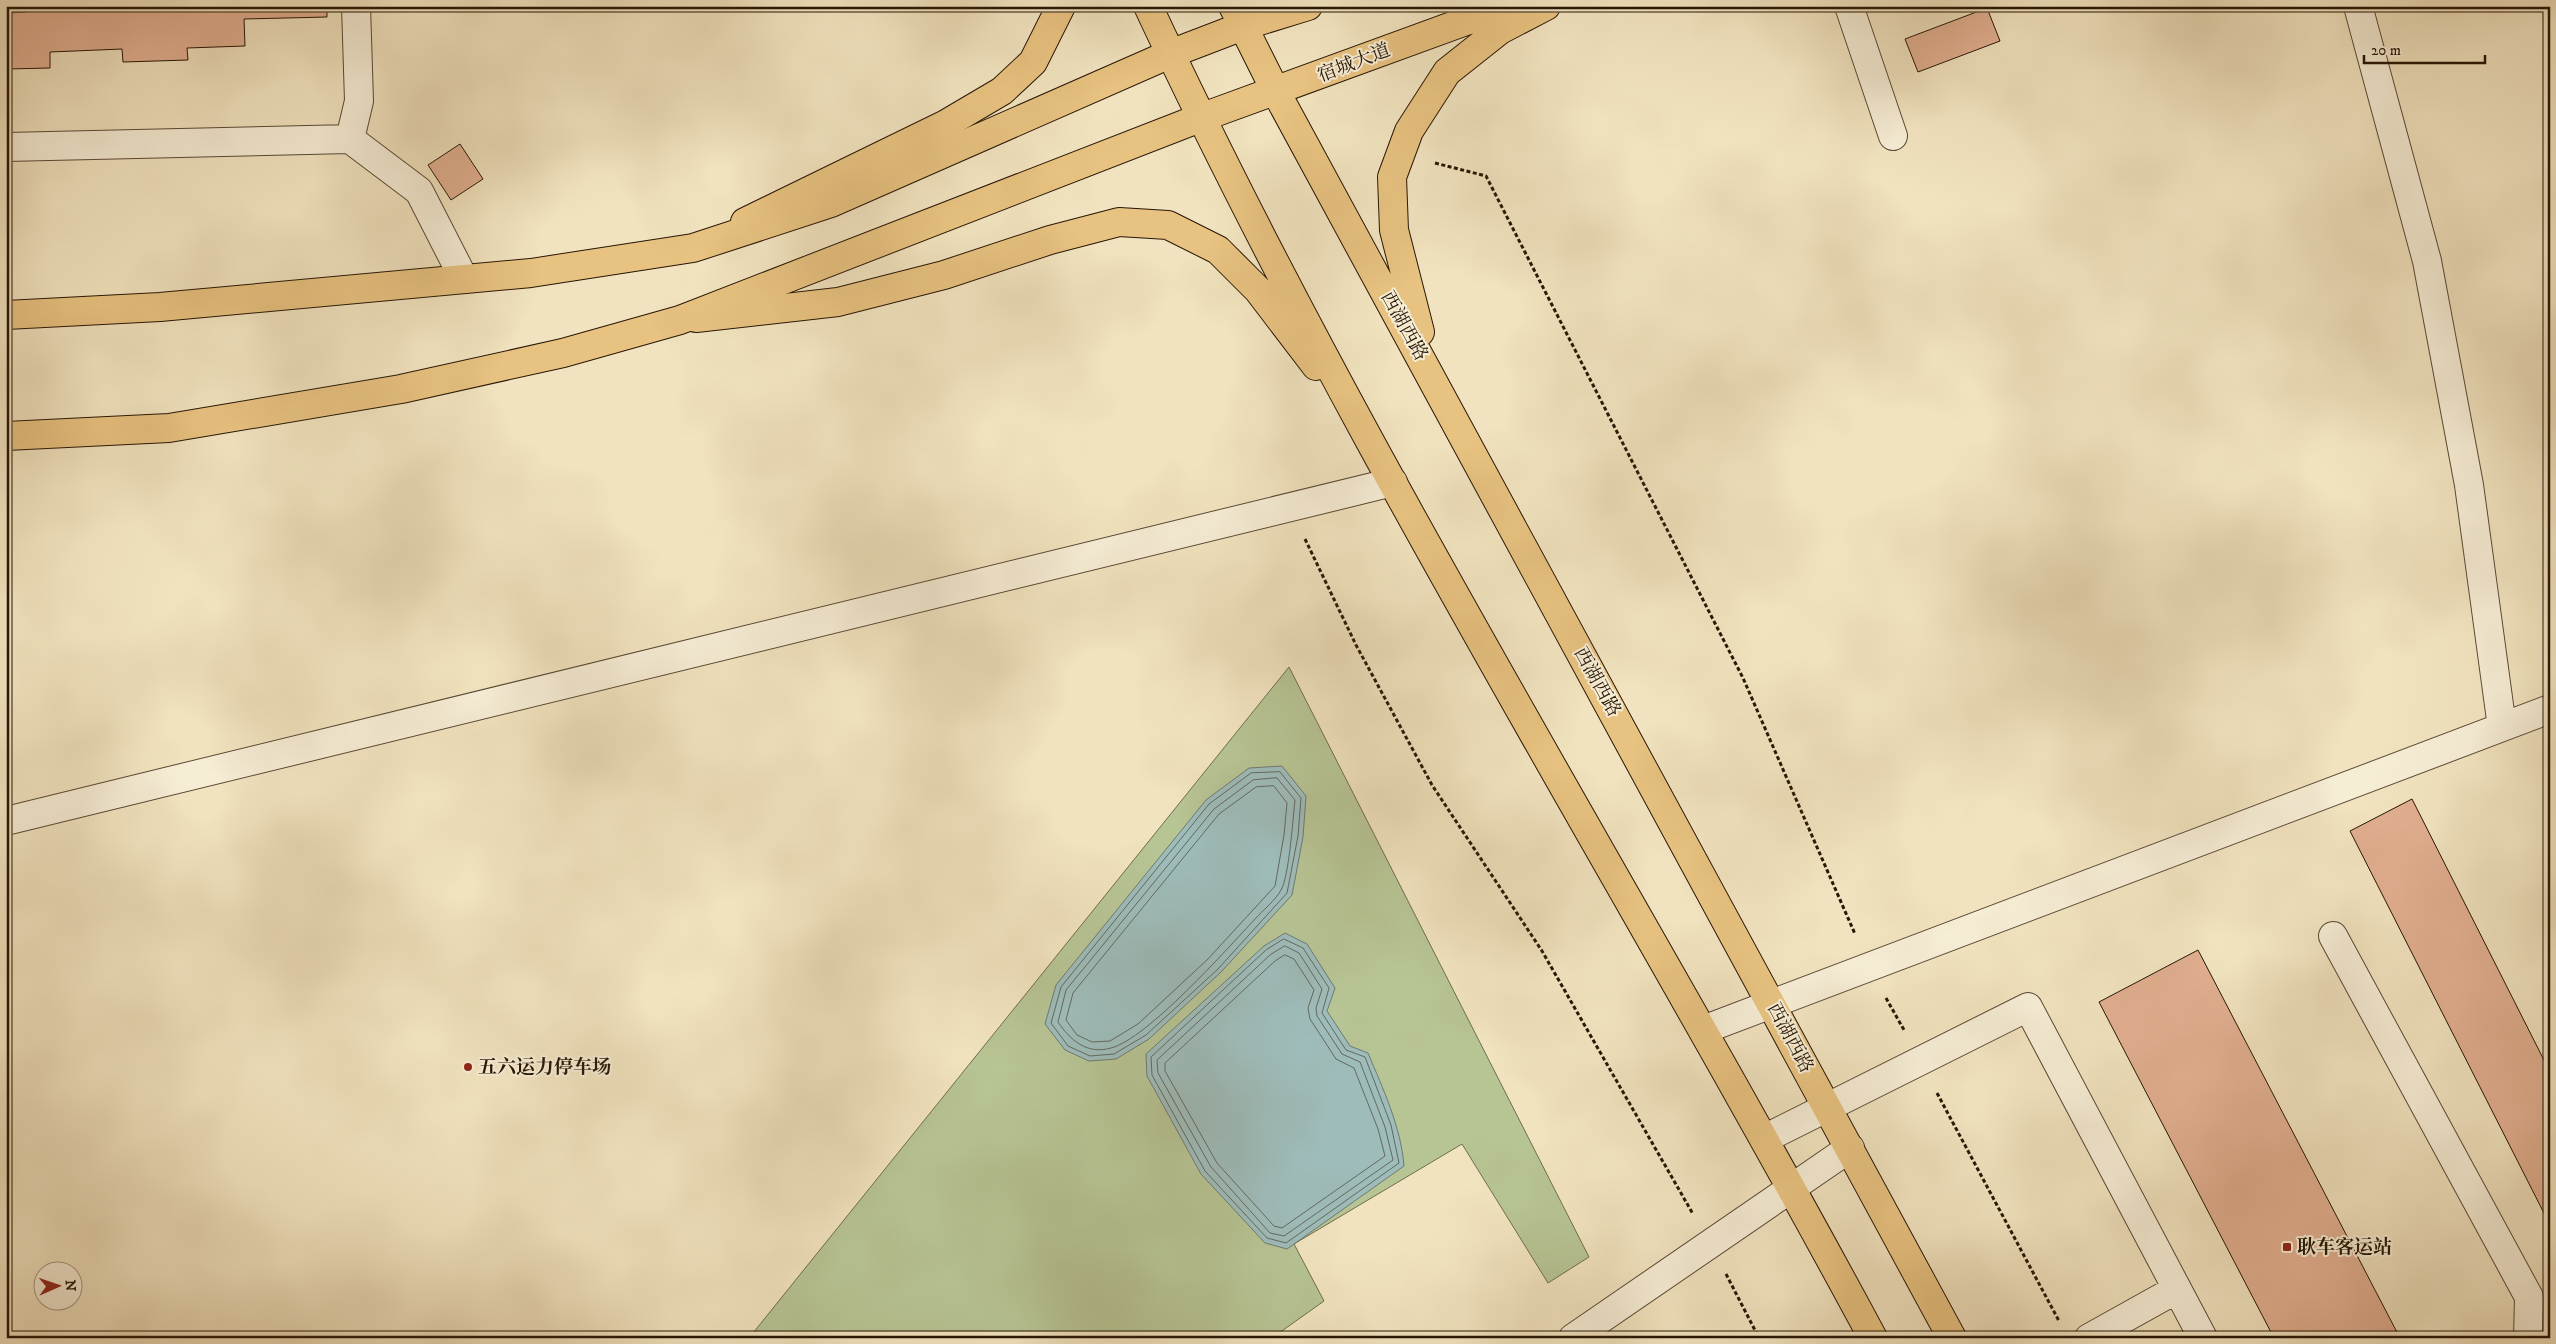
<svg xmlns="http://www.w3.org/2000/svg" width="2556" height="1344" viewBox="0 0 2556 1344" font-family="'IM FELL DW Pica','Noto Serif SC',serif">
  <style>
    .green { fill: #b7c494; stroke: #6f6d4c }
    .water { fill: #9ebcba; stroke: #6e7a72 }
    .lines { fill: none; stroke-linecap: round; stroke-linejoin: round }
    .shore { stroke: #626960; stroke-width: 1 }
    .building { fill: #e1af90; stroke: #271605 }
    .minor-casing { stroke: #5a4934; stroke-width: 30 }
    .major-casing { stroke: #271605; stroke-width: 30 }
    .highway-casing { stroke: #271605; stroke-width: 30 }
    .path { stroke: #271605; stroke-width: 3; stroke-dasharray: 4 2.5; stroke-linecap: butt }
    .minor { stroke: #f6edd5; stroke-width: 28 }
    .major { stroke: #e8c280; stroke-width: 28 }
    .highway { stroke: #e8c280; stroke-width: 28 }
    .poi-dot { fill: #8f2418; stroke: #f6edd5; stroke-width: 2 }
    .labels { text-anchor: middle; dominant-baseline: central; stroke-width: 4; stroke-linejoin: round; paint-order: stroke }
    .street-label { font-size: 19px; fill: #271605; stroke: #f6edd5 }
    .poi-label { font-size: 19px; font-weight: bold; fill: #271605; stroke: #f6edd5; text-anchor: start }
  </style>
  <rect width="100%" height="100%" fill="#f1e3bf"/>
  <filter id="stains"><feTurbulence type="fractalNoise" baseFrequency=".004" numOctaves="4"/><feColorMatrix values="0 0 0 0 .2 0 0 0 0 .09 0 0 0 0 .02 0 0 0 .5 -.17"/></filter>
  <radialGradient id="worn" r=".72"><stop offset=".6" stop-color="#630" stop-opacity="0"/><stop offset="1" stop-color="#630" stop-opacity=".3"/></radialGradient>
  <path class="green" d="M1289,667L1589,1257L1548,1283L1462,1144L1294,1244L1324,1301L1272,1338H749Z"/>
  <path class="water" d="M1282,766L1306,796L1303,837L1292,895L1221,972L1149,1039L1116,1059L1089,1061L1065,1050L1045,1024L1056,985L1206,800L1249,768Z
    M1285,933L1307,944L1335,988L1327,1011L1350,1046L1368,1053C1383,1089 1401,1127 1404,1166L1287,1249L1265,1243L1201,1174L1147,1076L1146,1054L1264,946Z"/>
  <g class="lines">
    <path class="shore" d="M1280,772L1301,798L1298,836L1287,893L1218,969L1146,1035L1114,1054L1090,1056L1068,1046L1051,1023L1061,987L1209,804L1251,773Z
      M1277,778L1295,800C1293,818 1289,877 1281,890C1275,901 1263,910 1255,919C1228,948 1147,1039 1111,1048C1087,1055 1070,1040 1058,1022L1066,990L1214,809L1253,780Z
      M1274,786L1287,803L1284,835L1275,886L1208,959L1138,1024L1110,1041L1092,1042L1077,1035L1066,1020L1073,993L1219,814L1256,787Z
      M1284,939L1303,948L1329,988L1322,1013L1346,1050L1365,1057L1391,1125L1399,1163L1286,1243L1267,1238L1205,1171L1152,1075L1151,1057L1266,950Z
      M1285,946L1299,953L1322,989L1316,1008L1317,1016L1342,1054L1360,1062L1385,1127L1393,1160L1284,1236L1270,1233L1211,1167L1158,1073L1157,1060L1270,955Z
      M1285,955L1294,959L1314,990L1308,1008L1310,1019L1336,1059L1354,1068L1378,1129L1385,1156L1282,1228L1274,1226L1217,1163L1165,1071V1063L1275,961Z"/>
  </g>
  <path class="building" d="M26,6H327V17L244,19L245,46L187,48L188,60L123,62L122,49L50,52V68L6,69V13L26,12Z
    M1987,8L2000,41L1918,72L1905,39Z
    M460,144L483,179L451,200L428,165Z
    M2412,799L2550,1072V1225L2350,831Z
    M2198,950L2400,1338H2274L2099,1002Z"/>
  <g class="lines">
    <defs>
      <path id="minor" d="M1849,6L1893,136
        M2358,6L2427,261L2469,485L2502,727
        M350,139L359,101L356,6
        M6,147L350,139L419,191L464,279
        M6,821L1393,482
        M2333,936L2529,1297L2528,1338
        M1703,1030L2550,709
        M1764,1139L2028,1007L2203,1338
        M1573,1338L1850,1148
        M2089,1338L2177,1289"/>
      <path id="major" d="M1148,6C1362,464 1634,893 1873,1338
        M1233,6L1276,92L1952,1338
        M1170,54L1243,26L1308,6
        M1200,118L1507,6
        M745,222L946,124L1002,91L1033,62L1061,6
        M696,318L838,302L944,275L1050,240L1119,222L1168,225L1218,250L1258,290L1316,366
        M1420,332L1394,230L1392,177L1409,131L1447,72L1500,30L1546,6"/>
      <path id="highway" d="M6,315L160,307L531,273L693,248L831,203L1170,54
        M6,436L169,428L401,389L563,353L680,320L1200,118"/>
    </defs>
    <use href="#minor" class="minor-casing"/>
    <use href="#major" class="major-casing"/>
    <use href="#highway" class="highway-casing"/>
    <path class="path" d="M1435,163L1486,176L1743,678L1855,934
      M1305,539L1356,645L1432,785L1542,951L1693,1214
      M1886,998L1904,1030
      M1937,1093L2059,1321
      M1726,1274L1759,1338"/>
    <use href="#minor" class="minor"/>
    <use href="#major" class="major"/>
    <use href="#highway" class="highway"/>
  </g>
  <g class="poi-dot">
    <circle cx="468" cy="1067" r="5"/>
    <rect x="2282" y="1242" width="10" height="10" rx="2.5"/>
  </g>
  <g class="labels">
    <g class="street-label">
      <text transform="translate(1354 63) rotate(-21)">宿城大道</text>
      <text transform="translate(1404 326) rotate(61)">西湖西路</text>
      <text transform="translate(1597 682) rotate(61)">西湖西路</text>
      <text transform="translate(1790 1038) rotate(62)">西湖西路</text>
    </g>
    <g class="poi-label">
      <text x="478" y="1067">五六运力停车场</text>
      <text x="2297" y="1247">耿车客运站</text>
    </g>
  </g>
  <rect width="2556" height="1344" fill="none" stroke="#f1e3bf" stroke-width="25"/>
  <rect x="8" y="8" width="2541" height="1329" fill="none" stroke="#271605" stroke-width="2.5"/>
  <rect x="12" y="12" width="2531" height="1319" fill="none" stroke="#271605"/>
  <g transform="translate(58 1286) rotate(88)"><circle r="24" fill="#f6edd5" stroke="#a39782"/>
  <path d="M0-4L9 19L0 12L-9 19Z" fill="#8f2418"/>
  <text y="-8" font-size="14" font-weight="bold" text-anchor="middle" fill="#271605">N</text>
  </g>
  <path d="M2364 55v8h121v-8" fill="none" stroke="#271605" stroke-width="2.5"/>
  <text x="2371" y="55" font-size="15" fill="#271605" stroke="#f6edd5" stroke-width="4" paint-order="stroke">20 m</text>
  <rect width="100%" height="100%" filter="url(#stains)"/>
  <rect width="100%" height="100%" fill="url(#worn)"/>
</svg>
